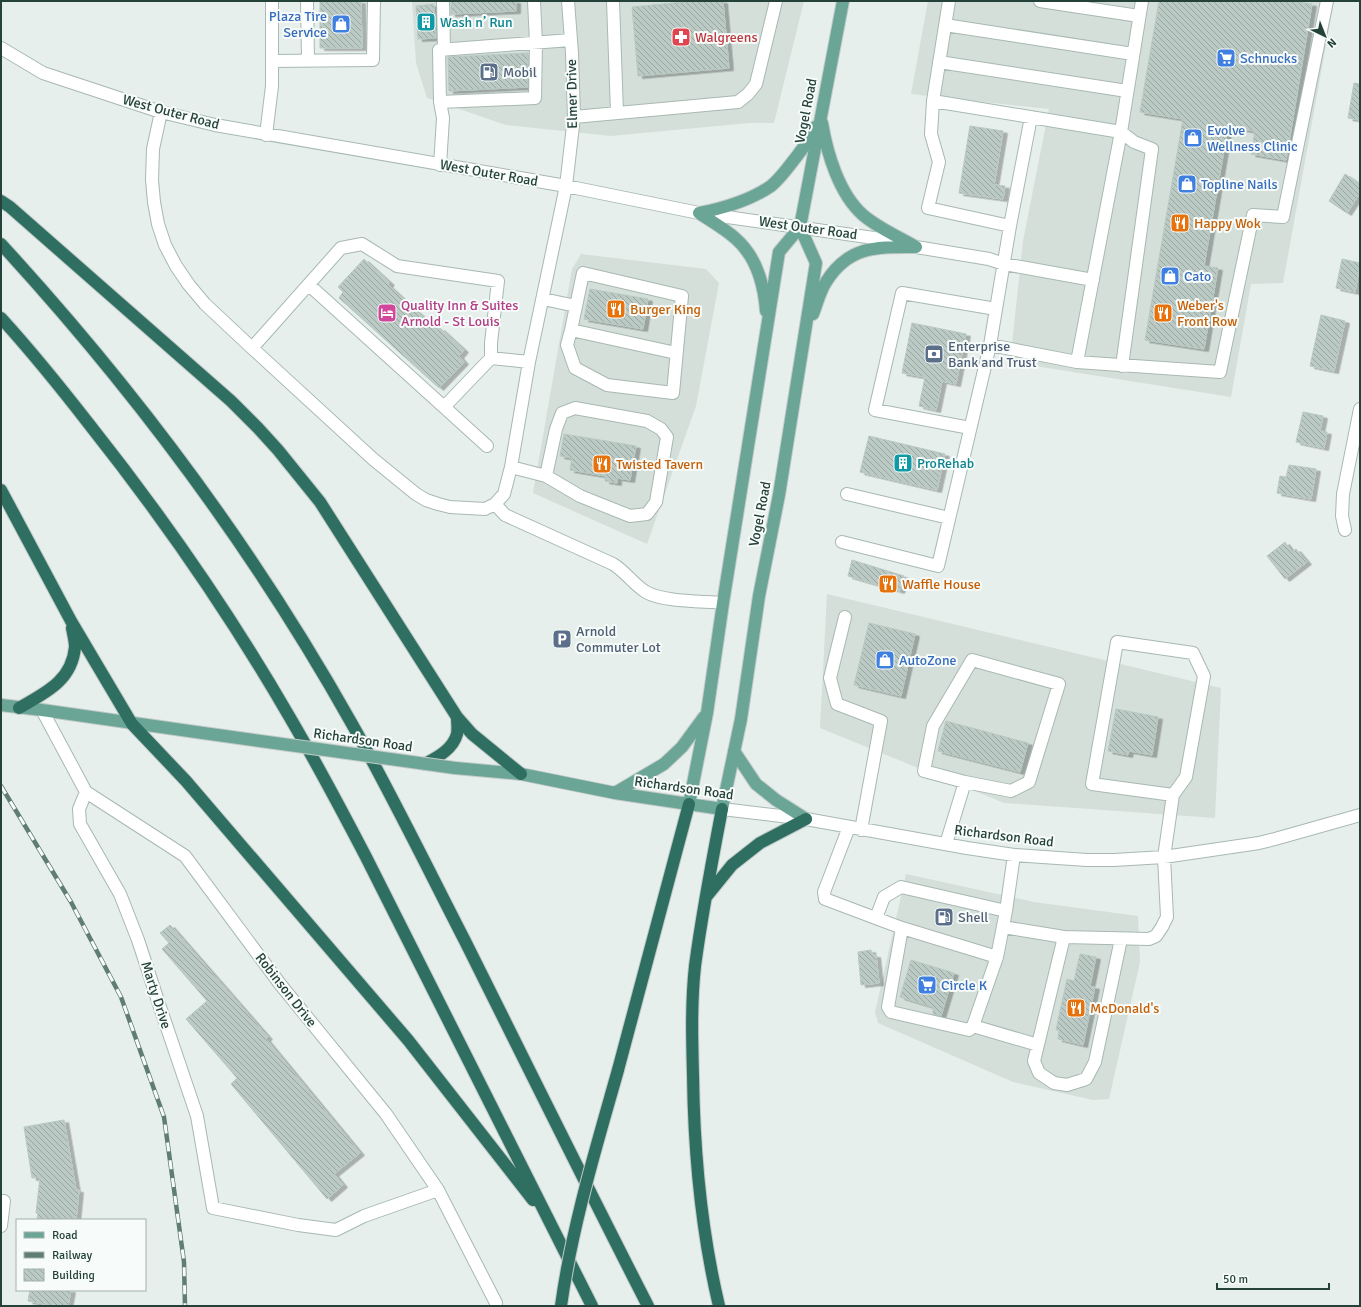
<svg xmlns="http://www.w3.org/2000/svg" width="1361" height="1307" viewBox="0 0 1361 1307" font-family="Signika,sans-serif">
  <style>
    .built { fill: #d4dfda }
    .building { fill: url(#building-back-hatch); stroke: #b8c9c2; filter: url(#shadow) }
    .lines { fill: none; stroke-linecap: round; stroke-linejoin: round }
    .minor-casing { stroke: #a8b8b2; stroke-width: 14 }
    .major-casing { stroke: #c2cac8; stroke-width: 14 }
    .highway-casing { stroke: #c2cac8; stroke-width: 14 }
    .minor { stroke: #fff; stroke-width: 12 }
    .major { stroke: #6aa596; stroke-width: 12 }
    .highway { stroke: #2f6f62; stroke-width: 12 }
    .rail-casing { stroke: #5f7d75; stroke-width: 4.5 }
    .rail { stroke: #f7fbf9; stroke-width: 3; stroke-dasharray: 9; stroke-linecap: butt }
    .major-bridge-casing { stroke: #c2cac8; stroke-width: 14; stroke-linecap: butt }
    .highway-bridge-casing { stroke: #c2cac8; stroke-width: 14; stroke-linecap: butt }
    .major-bridge { stroke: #6aa596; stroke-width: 12 }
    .highway-bridge { stroke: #2f6f62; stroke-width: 12 }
    .labels { text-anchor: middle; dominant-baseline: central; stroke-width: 4; stroke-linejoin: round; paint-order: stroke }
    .shop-label { font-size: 14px; fill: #366cbe; stroke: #f7fbf9; text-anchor: start }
    .culture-label { font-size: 14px; fill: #0d838f; stroke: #f7fbf9; text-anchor: start }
    .health-label { font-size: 14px; fill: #be3a42; stroke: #f7fbf9; text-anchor: start }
    .service-label { font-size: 14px; fill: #4e5e75; stroke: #f7fbf9; text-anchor: start }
    .street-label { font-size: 14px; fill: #24423a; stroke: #f7fbf9 }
    .food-label { font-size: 14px; fill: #c56008; stroke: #f7fbf9; text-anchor: start }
    .hotel-label { font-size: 14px; fill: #b23c85; stroke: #f7fbf9; text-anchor: start }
  </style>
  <defs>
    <pattern id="building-back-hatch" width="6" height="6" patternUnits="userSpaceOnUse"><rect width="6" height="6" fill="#bbcac4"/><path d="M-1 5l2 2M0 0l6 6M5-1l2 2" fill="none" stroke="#98a6a0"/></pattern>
    <filter id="shadow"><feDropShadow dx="4.5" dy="2.5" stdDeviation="0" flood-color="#0004"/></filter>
  </defs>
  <rect width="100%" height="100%" fill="#e6efeb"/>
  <path class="built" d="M412,1H804L774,123H749L611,136L506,125L427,98L416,63Z
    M928,1H1334L1283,283L1251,284L1231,397L1010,362L1023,241L1049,109L911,94Z
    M581,254L706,269L719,283L696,406L647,544L533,493L572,269Z
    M827,594L1221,688L1215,818L1004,803L820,728Z
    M906,874L1034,902L1138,916L1140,962L1109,1099L1093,1100L1013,1082L878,1023L875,1012Z"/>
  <path class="building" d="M320,1H361L362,48H320Z
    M451,1H516V11L451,14Z
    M693,1H723L729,68L638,76L632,7Z
    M1159,1H1298V2L1312,4L1286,160L1251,154L1255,131L1228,127L1204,266L1218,268L1204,349L1145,340L1183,119L1140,112Z
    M434,4L436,38L418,39L416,6Z
    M528,53V87L449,91L448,57Z
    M1354,83L1360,84V120L1348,118Z
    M970,126L1003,131L994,185L1005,186L1003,199L959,193Z
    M1345,174L1360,184V193L1347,213L1329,201Z
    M364,259L390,283L388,285L437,330L440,328L464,350L459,356L464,362L439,388L339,298L343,292L338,287Z
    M1342,259L1360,263L1355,292L1336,288Z
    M590,289L648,299L643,329L584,319Z
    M1321,315L1345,321L1334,371L1310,366Z
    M912,323L966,334L956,384L942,381L936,410L919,406L925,377L902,373Z
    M1303,412L1323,416L1320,431L1327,432L1324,448L1296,442Z
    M564,434L636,446L630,480L617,478V483L605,481L606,476L570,470L572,458L560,456Z
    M869,436L945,454L937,490L860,472Z
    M1289,465L1316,469L1311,499L1277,493L1280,476L1286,477Z
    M1285,542L1292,552L1296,549L1307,562L1285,579L1267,556Z
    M852,560L904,576L900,591L848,576Z
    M869,623L915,634L901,696L854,685Z
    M1116,709L1158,717L1152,755L1129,751L1128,755L1108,751Z
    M946,721L1028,743L1020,772L938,751Z
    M170,925L268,1037L266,1039L360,1153L334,1174L343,1185L327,1199L231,1084L237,1078L186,1019L207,1001L162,949L169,943L160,933Z
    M871,950L872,955H876L879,983L861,985L858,952Z
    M1080,954L1096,957L1090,986L1095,987L1083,1045L1058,1039L1059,1030H1056L1067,979L1074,981Z
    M911,960L954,973L941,1016L933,1014V1007L900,997Z
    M64,1120L76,1190H79L76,1220H37L38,1213H36L40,1177L32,1178L24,1127Z
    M30,1290H71L68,1306H54L28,1301Z"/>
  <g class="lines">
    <defs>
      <path id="minor" d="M307,1L308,60
        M443,1L444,50
        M613,1L617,113
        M949,1L933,101L1121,132L1134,142L1152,149L1122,366
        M1040,1L1139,16
        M1142,1L1121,132L1077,362L1220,372L1253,215L1283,217L1327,1
        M945,25L1133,54
        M1,48L43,73L161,112L215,125L566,186L699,213L895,241L916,247L989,259L1004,264L1093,280
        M272,61L373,60L374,1
        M939,62L1127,91
        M933,101L931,134L939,162L928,208L1010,226L990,345
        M440,102L535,98L536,43L534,1
        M161,112L153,149L152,180L154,202L158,224L165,245L176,266L189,285L205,304L252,348L373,459L416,494L426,500L438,504L450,507L485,509L495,504L504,494L511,467L529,362L566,186L574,117L572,53L568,1
        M574,117L738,102L748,94L756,84L776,1
        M266,135L272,86V1
        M440,165L443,118L440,102L439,50L571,40
        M1010,226L1031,117
        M583,273L682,296L673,393L607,385L575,368L567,345L571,330Z
        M309,285L444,407
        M543,299L576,306
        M571,330L676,353
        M252,348L341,248L362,244L397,266L498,281L491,343V358L444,407L487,446
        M491,358L529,362
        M970,428L875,410L902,293L996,309
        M511,467L546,476L580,496L630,516L647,514L656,502L667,437L661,429L647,421L575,408L562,413L556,429L546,476
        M847,494L949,518
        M495,504L505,515L613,564C626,572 634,585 646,592C663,602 702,601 723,603
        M1345,530L1342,516L1343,494L1360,409
        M842,542L938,566L990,345L1077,362
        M845,617L830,678L837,704L881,721L861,830
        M972,660L1059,684L1029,782L1011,791L965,782L924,771L933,726Z
        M42,710L86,792L185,856L280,984L386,1114L438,1190L496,1303
        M86,792L79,809L80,824L120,894L138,940L159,1004L197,1116L213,1208L298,1225L336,1230L364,1216L438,1190
        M722,809L806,819L967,848L1014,855L1087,860H1114L1164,857L1259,843L1275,839L1360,815
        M849,827L824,892L825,899L902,928L888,1007L891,1012L969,1030L973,1026L997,957L1006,911L1014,855
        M946,844L965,782
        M876,918L884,897L901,887L1006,911
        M1003,927L1064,937
        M902,928L997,957
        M1121,939L1095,1062L1086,1079L1067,1085L1054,1083L1039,1073L1034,1061L1064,937L1149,939L1156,936L1162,927L1167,917L1164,857L1173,795L1092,784L1117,642L1193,653L1204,676L1186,777L1173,795
        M973,1026L1038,1045
        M1,1201H4L1,1226"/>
      <path id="major" d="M822,123C827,153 839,194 863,215C878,228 899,237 916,247
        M699,213C725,208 749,201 771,186C781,178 789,166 797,156C804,147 810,138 815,127
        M699,213C711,221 725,229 735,238C756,256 764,284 766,311
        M813,314C817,304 820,291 826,282C849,245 878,247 916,247
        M1,705L42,710L203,733
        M734,751L756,784L776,800L806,819
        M455,768L521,774L615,793L722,809L741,719L759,596L779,495L816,263L800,227
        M615,793L664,764L682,747L704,717
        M689,804L707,713L723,603L779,252L800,227L843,1"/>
      <path id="highway" d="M1,201L10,207L231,401L258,428L278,450L320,502L457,717L472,734L521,774
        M1,244C135,390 255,551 352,724C392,795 428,869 465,941C526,1063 586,1185 648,1306
        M1,318C32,352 61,388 89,424C162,516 230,614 289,716C316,762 341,809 366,857L592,1306
        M1,490L71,621L132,724L186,781L408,1040L533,1200
        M19,708C45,693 72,681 75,647C75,641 73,634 72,628
        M425,764C438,757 453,749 457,734C458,729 457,722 457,717
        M706,897L732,865L760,843L806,819
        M618,1070L689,804
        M719,1306C701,1230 694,1153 693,1075C692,1039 691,1003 695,966C702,913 712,861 722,809"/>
    </defs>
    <use href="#minor" class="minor-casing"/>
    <use href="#major" class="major-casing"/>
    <use href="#highway" class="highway-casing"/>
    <use href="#minor" class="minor"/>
    <use href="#major" class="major"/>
    <use href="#highway" class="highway"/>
    <defs>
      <path id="rail" d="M1,786L71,902L121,997L164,1117L184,1262L185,1306"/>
    </defs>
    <use href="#rail" class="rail-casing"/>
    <use href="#rail" class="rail"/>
    <defs>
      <path id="major-bridge" d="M203,733L455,768"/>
      <path id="highway-bridge" d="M561,1306C572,1226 596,1148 618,1070"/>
    </defs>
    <use href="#major-bridge" class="major-bridge-casing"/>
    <use href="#highway-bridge" class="highway-bridge-casing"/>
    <use href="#major-bridge" class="major-bridge"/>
    <use href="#highway-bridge" class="highway-bridge"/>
  </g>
  <defs>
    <symbol id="building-square" viewBox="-11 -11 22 22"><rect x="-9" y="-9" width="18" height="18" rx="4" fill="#0f9aa8" stroke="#f7fbf9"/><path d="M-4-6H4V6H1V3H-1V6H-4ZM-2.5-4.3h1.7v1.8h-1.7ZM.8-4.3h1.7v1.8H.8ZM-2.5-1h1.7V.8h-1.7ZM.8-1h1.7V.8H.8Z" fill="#fff"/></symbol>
    <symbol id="shop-square" viewBox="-11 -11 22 22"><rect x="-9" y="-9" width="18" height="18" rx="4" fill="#3f7fe0" stroke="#f7fbf9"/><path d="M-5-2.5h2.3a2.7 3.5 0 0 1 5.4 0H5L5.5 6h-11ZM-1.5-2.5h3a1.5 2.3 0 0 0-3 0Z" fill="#fff"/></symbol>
    <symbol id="pharmacy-square" viewBox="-11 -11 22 22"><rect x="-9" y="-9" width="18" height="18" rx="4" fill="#e0444e" stroke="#f7fbf9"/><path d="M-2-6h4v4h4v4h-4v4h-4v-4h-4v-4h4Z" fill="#fff"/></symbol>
    <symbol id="supermarket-square" viewBox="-11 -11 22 22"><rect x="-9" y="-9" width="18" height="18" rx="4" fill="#3f7fe0" stroke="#f7fbf9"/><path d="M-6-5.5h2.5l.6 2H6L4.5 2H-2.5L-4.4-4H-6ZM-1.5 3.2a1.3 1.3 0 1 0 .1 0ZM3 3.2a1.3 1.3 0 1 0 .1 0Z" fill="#fff"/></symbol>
    <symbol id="fuel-square" viewBox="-11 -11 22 22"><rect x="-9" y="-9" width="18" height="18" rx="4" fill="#5c6f8a" stroke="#f7fbf9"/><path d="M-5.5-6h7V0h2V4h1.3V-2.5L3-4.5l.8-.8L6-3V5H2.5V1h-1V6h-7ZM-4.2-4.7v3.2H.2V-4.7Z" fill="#fff"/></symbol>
    <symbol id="restaurant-square" viewBox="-11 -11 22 22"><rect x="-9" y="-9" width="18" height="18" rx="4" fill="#e8710a" stroke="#f7fbf9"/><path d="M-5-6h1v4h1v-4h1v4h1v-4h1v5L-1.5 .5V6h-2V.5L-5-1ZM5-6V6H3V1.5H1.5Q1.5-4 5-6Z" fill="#fff"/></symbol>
    <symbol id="hotel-square" viewBox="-11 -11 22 22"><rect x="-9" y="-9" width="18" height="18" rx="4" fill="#d1479c" stroke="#f7fbf9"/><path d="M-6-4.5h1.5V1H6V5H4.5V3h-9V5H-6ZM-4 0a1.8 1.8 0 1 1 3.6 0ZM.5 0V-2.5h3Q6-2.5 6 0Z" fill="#fff"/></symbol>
    <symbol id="bank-square" viewBox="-11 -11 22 22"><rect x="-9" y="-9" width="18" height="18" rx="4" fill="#5c6f8a" stroke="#f7fbf9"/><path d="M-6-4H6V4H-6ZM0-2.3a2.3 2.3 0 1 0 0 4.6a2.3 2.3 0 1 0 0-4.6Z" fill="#fff"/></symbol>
    <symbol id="parking-square" viewBox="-11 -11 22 22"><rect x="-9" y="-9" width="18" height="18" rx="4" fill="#5c6f8a" stroke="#f7fbf9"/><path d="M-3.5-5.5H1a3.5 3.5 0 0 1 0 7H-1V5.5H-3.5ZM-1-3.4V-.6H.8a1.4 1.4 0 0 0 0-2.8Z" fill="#fff"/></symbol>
  </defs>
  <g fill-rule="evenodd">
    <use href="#building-square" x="415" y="11" width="22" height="22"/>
    <use href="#shop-square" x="330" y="13" width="22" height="22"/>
    <use href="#pharmacy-square" x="670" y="26" width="22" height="22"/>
    <use href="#supermarket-square" x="1215" y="47" width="22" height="22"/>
    <use href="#fuel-square" x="478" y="61" width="22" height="22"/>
    <use href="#shop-square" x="1182" y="127" width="22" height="22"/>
    <use href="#shop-square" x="1176" y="173" width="22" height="22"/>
    <use href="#restaurant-square" x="1169" y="212" width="22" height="22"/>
    <use href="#shop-square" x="1159" y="265" width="22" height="22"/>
    <use href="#restaurant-square" x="605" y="298" width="22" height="22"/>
    <use href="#hotel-square" x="376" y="302" width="22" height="22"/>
    <use href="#restaurant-square" x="1152" y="302" width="22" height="22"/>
    <use href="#bank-square" x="923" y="343" width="22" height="22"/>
    <use href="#building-square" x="892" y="452" width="22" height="22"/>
    <use href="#restaurant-square" x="591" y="453" width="22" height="22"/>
    <use href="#restaurant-square" x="877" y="573" width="22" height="22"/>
    <use href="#parking-square" x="551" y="628" width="22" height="22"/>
    <use href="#shop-square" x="874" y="649" width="22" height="22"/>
    <use href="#fuel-square" x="933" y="906" width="22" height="22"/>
    <use href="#supermarket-square" x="916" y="974" width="22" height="22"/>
    <use href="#restaurant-square" x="1065" y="997" width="22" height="22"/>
  </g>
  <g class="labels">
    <g class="shop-label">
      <text x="327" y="16" text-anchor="end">Plaza Tire<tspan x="327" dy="16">Service</tspan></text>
      <text x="1240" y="58">Schnucks</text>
      <text x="1207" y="130">Evolve<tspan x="1207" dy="16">Wellness Clinic</tspan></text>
      <text x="1201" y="184">Topline Nails</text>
      <text x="1184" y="276">Cato</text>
      <text x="899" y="660">AutoZone</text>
      <text x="941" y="985">Circle K</text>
    </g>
    <g class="culture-label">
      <text x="440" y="22">Wash n’ Run</text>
      <text x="917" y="463">ProRehab</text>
    </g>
    <g class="health-label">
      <text x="695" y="37">Walgreens</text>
    </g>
    <g class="service-label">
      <text x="503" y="72">Mobil</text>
      <text x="948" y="346">Enterprise<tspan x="948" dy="16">Bank and Trust</tspan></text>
      <text x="576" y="631">Arnold<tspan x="576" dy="16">Commuter Lot</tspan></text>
      <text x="958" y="917">Shell</text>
    </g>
    <g class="street-label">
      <text transform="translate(572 94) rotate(-91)">Elmer Drive</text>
      <text transform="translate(806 111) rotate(-79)">Vogel Road</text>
      <text transform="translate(171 112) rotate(15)">West Outer Road</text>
      <text transform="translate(489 173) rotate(10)">West Outer Road</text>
      <text transform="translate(808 228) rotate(8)">West Outer Road</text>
      <text transform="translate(760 514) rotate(-79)">Vogel Road</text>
      <text transform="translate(363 740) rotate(8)">Richardson Road</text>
      <text transform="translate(684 788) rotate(8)">Richardson Road</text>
      <text transform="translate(1004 836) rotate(7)">Richardson Road</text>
      <text transform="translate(286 990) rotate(52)">Robinson Drive</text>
      <text transform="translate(156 995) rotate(72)">Marty Drive</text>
    </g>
    <g class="food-label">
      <text x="1194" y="223">Happy Wok</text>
      <text x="1177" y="305">Weber's<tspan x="1177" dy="16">Front Row</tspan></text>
      <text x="630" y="309">Burger King</text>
      <text x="616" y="464">Twisted Tavern</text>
      <text x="902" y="584">Waffle House</text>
      <text x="1090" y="1008">McDonald's</text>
    </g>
    <g class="hotel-label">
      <text x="401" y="305">Quality Inn &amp; Suites<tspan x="401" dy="16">Arnold - St Louis</tspan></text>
    </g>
  </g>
  <rect width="1361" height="1307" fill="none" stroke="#24423a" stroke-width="4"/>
  <rect x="16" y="1219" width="130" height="72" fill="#f7fbf9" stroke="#a3b1ad"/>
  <rect x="24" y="1232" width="20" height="6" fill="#6aa596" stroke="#a3b1ad"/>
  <text x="52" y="1239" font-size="12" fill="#24423a">Road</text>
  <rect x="24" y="1252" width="20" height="6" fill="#5f7d75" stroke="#a3b1ad"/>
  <text x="52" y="1259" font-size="12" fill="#24423a">Railway</text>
  <rect x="24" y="1269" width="20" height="12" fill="url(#building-back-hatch)" stroke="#a3b1ad"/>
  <text x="52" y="1279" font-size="12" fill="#24423a">Building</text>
  <g transform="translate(1325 36) rotate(137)" stroke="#f7fbf9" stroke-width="3" paint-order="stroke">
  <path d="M0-3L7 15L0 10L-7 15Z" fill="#24423a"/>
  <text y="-6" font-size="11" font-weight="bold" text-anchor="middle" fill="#24423a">N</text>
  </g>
  <path d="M1217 1283v6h112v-6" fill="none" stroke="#24423a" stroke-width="2"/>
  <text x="1223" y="1283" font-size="12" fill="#24423a" stroke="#f7fbf9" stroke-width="3" paint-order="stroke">50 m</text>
</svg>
